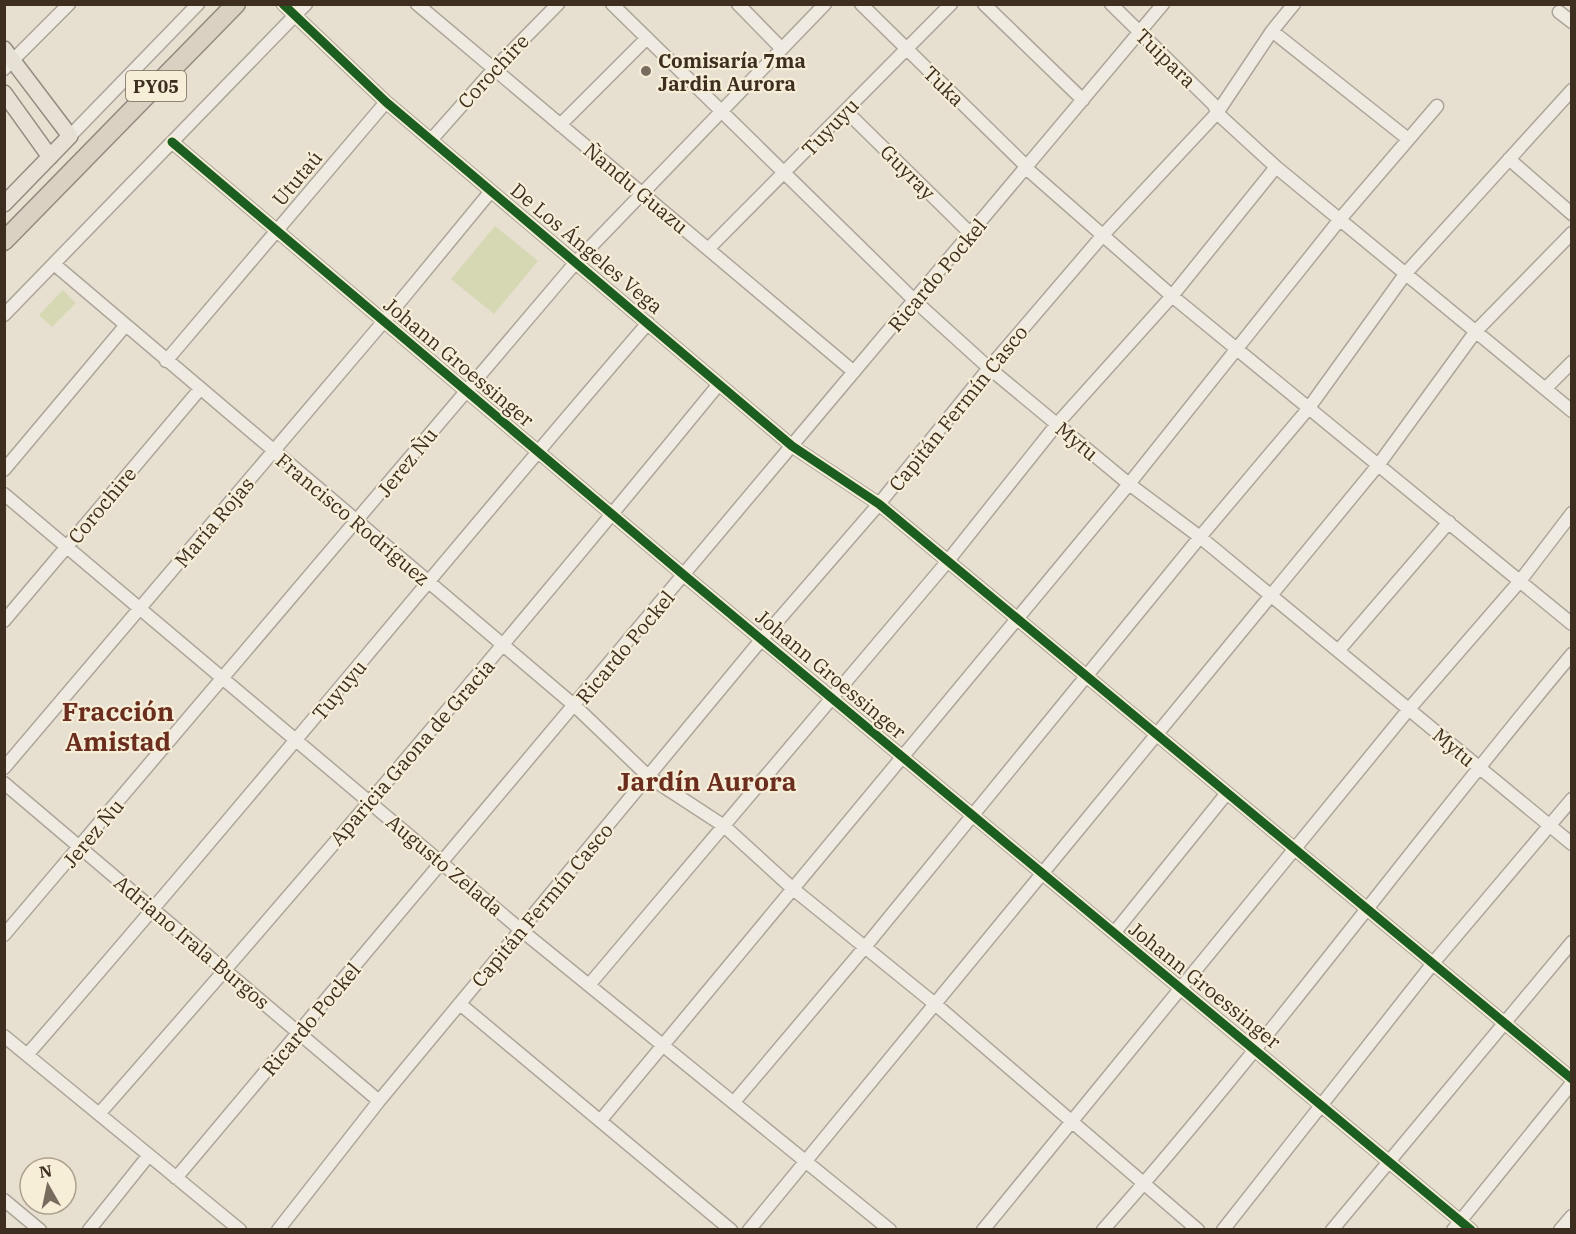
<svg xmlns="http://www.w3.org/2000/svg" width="1576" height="1234" viewBox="0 0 1576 1234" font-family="'IBM Plex Serif',serif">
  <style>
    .garden { fill: #d6d7b3 }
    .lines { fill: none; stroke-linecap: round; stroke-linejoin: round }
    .minor-casing { stroke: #ada599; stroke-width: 15 }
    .major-casing { stroke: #928b80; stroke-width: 18 }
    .highway-casing { stroke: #928b80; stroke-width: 21 }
    .minor { stroke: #efebe3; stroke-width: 12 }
    .major { stroke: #e6e1d4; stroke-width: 15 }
    .highway { stroke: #dad1c2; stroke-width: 18 }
    .cycleway-casing { stroke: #f7eed8; stroke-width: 13 }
    .cycleway { stroke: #1b5e20; stroke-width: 9 }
    .poi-dot { fill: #786c5e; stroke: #f7eed8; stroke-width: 2 }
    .labels { text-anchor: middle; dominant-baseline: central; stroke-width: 4.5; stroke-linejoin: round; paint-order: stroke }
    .shield { fill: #f7eed8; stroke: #756857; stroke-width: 1.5 }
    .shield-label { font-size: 18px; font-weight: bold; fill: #3d2e20 }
    .street-label { font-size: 20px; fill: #3d2e20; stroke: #f7eed8 }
    .poi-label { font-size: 20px; font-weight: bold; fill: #3d2e20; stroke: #f7eed8; text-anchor: start }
    .district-label { font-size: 26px; font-weight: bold; fill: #6b2e1e; stroke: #f7eed8 }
  </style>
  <rect width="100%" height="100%" fill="#e7e0d1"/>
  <path class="garden" d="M495,226L538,261L494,314L451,279Z
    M63,290L76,303L52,327L39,315Z"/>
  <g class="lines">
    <defs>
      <path id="minor" d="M283,4L386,102L792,446L879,504L1572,1079
        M417,4L854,372
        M612,4L915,301L989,368L1129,484L1200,537L1572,844
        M738,4L782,49
        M861,4L1027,167
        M984,4L1083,100
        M1111,4L1214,105L1217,113L1276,167L1572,411
        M1559,12L1572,22
        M1272,31L1408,139
        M4,69L69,4
        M846,111L971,234
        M560,125L647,38
        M70,136L198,4
        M431,140L493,70L558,4
        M172,142L685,576L1471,1230
        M1509,159L1572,214
        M1026,168L1172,296L1572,624
        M708,249L951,4
        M54,264L575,706L649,777L724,826L792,888L935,1004L1198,1230
        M4,315L306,4
        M166,361L386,102
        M1545,389L1572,362
        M4,470L125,326
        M4,494L521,930L890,1230
        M4,621L200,389
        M1338,651L1449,522
        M4,768L384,321L491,191
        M4,783L379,1101
        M1114,933L1227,793
        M4,935L576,262L825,4
        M589,985L947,562L1057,424L1172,296L1276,167
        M460,1004L731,1230
        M4,1036L240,1230
        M27,1055C238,814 439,565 648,323
        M734,1102L865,947L1200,537L1308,409L1406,273L1572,90
        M99,1114C310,874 517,631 719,384
        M600,1121L1129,484L1341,218L1437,106
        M176,1178L1163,4
        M4,1200L40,1230
        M89,1230L149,1155
        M278,1230L379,1101L761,640L879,504L989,368L1103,235L1217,113L1272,31L1294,4
        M749,1230L1379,464L1476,331L1572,233
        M983,1230L1409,709L1520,581L1572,513
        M1103,1230C1267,1045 1413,844 1572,654
        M1223,1230L1434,962L1572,799
        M1332,1230L1572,942
        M1453,1230L1572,1083
        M1560,1230L1572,1216"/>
      <path id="major" d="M4,49L70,136L4,204
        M4,93L50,157"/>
      <path id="highway" d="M4,241L236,4"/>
    </defs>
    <use href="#minor" class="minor-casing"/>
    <use href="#major" class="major-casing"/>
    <use href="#highway" class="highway-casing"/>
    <use href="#minor" class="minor"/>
    <use href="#major" class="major"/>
    <use href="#highway" class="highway"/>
    <defs>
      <path id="cycleway" d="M283,4L386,102L792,446L879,504L1572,1079
        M172,142L685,576L1471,1230"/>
    </defs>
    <use href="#cycleway" class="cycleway-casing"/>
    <use href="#cycleway" class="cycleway"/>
  </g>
  <circle class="poi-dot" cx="646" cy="71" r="6"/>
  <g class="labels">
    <rect class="shield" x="126" y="71" width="60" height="30" rx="4.5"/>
    <g class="shield-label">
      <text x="156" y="86">PY05</text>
    </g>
    <g class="street-label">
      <text transform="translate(1166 58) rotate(44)">Tuipara</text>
      <text transform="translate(493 71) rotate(-47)">Corochire</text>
      <text transform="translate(944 86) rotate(44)">Tuka</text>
      <text transform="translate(830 127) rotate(-46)">Tuyuyu</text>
      <text transform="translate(908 172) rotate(45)">Guyray</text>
      <text transform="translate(297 178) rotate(-50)">Ututaú</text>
      <text transform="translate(636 188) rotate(40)">Ñandu Guazu</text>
      <text transform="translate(587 248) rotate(40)">De Los Ángeles Vega</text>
      <text transform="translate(937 275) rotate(-50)">Ricardo Pockel</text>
      <text transform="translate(459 362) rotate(40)">Johann Groessinger</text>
      <text transform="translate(958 408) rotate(-51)">Capitán Fermín Casco</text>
      <text transform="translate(1077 441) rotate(40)">Mytu</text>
      <text transform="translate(407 462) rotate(-51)">Jerez Ñu</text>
      <text transform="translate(102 505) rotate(-50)">Corochire</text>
      <text transform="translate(353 519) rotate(40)">Francisco Rodríguez</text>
      <text transform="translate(214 522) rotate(-50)">María Rojas</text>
      <text transform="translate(625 647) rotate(-50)">Ricardo Pockel</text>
      <text transform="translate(831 674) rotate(40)">Johann Groessinger</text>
      <text transform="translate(339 690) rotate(-50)">Tuyuyu</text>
      <text transform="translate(1454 747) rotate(40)">Mytu</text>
      <text transform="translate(412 752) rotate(-49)">Aparicia Gaona de Gracia</text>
      <text transform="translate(93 833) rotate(-50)">Jerez Ñu</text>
      <text transform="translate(445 865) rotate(40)">Augusto Zelada</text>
      <text transform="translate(542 905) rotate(-50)">Capitán Fermín Casco</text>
      <text transform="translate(192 942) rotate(40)">Adriano Irala Burgos</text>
      <text transform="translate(1205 985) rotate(39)">Johann Groessinger</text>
      <text transform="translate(311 1019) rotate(-50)">Ricardo Pockel</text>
    </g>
    <g class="poi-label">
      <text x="658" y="60">Comisaría 7ma<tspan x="658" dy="23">Jardin Aurora</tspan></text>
    </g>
    <g class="district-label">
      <text x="118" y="711">Fracción<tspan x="118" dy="30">Amistad</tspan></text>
      <text x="707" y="781">Jardín Aurora</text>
    </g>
  </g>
  <rect width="1576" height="1234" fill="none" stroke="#3d2e20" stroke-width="12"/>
  <g transform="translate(48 1186) rotate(351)"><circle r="28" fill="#f7eed8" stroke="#ada18e" stroke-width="1.5"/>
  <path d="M0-4.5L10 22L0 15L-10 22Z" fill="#786c5e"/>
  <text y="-9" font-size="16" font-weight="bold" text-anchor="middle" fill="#3d2e20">N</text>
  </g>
</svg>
